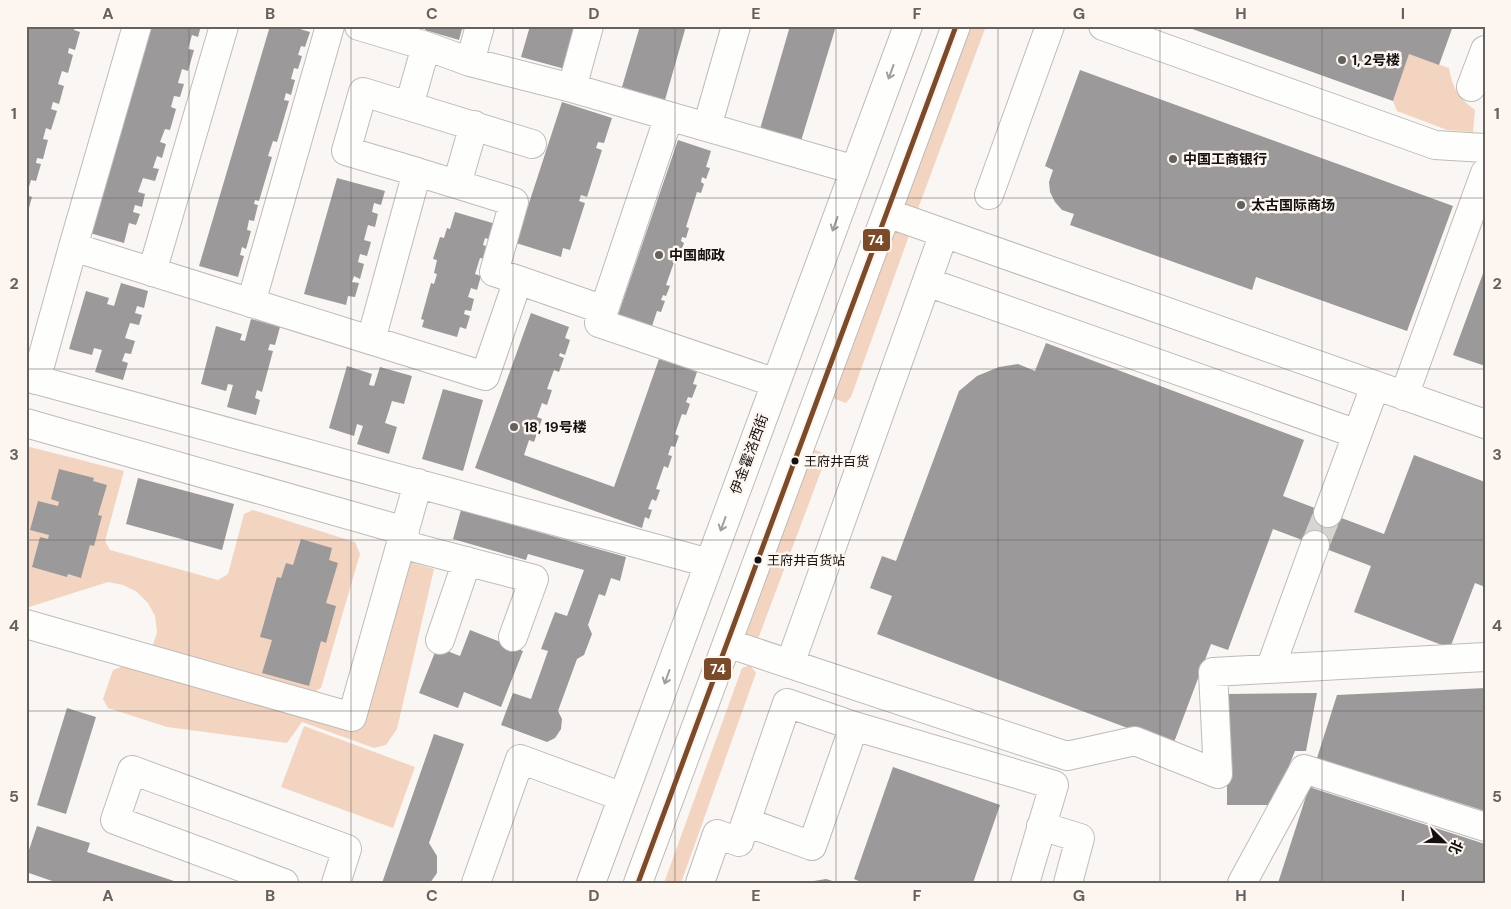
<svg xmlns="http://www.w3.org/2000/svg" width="1511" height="909" viewBox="0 0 1511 909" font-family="'DM Sans','Noto Sans SC',sans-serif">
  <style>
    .green { fill: #f3d4c1 }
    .building { fill: #9b9999 }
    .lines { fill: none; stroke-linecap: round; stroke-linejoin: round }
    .minor-tunnel { stroke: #d7d4d1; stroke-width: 28; stroke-dasharray: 28 14; stroke-linecap: butt }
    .minor-casing { stroke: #bebbb9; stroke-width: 30 }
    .minor { stroke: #fefefd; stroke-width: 28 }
    .bus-1-casing { stroke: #fdf5f0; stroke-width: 9 }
    .bus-1 { stroke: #7a4b2a; stroke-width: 5 }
    .oneway { stroke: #a09f9e }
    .grid { fill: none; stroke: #64615f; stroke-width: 1; stroke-opacity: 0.55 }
    .poi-dot { fill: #64615f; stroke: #fdf5f0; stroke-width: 2 }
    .bus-dot { fill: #13110f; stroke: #fdf5f0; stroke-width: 2 }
    .labels { text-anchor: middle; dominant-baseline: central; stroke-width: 5; stroke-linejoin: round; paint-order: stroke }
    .bus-label { font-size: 13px; fill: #13110f; stroke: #fdf5f0; text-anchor: start }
    .poi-label { font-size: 14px; font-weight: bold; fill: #13110f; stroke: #fdf5f0; text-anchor: start }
    .street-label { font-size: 14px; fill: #13110f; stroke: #fdf5f0 }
    .line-badge { stroke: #fdf5f0; stroke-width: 2 }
    .badge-label { font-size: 14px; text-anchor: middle; font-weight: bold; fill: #fff }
    .neatline { fill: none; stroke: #64615f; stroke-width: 2 }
    .grid-label { font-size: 16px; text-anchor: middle; font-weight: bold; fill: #64615f }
  </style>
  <rect width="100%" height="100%" fill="#faf6f3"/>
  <path class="green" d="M964,26H986L916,214L897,202Z
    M1409,54L1449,68C1452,87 1459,99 1475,110L1473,132L1447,130L1397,111L1393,101Z
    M889,225L910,233L851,397L846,403L827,396Z
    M26,446L124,471L105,541L110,550L218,580L228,574L244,514L253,510L355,542L360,554L321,688L314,692L152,648L157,632L155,616L148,603L137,592L123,585L108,582L26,608Z
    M810,448L821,452L826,458L755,647L740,636Z
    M411,562L434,569L397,729L386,745L374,748L302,722L287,743L167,727L108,708L103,699L113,670L123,666L356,728L365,720Z
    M750,665L756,673L681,883H664L742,668Z
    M304,726L415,767L393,828L281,787Z"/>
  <path class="building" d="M26,26H75L74,30L80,32L75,50L69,48L68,53L73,55L68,73L62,71L58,84L64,86L59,104L53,102L51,109L57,111L51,130L46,128L43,139L48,140L43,159L37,158L36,163L41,164L36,181L31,180L27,194L26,39L29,30H26Z
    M151,26H201L198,37L192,35L188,49L194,50L188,71L182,69L178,83L184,84L180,97L174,96L171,107L176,109L170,130L165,129L160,142L166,144L162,158L157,156L153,168L159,169L155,181L143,178L138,192L145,194L142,207L135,205L133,212L140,214L136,225L129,223L124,243L90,233Z
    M270,26H290L310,32L305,47L301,46L298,55L302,56L298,69L294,68L291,79L295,80L291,95L286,93L284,100L289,101L277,142L273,141L268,156L272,157L259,201L255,200L254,204L258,205L254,221L249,220L247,230L251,231L246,249L242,247L240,255L244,256L238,277L199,266Z
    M426,26H470L468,31L462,29L459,40L425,30Z
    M530,26H577L565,69L521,57Z
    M640,26H686L665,100L622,87Z
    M790,26H836L801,141L760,129Z
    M1184,26H1453L1439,65L1409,54L1393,101Z
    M1080,70L1453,206L1407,331L1256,277L1252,290L1070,225L1074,214L1062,210L1055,202L1050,192L1049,182L1053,170L1045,166Z
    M562,102L612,118L604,143L598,142L596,148L602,150L587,197L581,195L579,201L585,203L570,250L563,248L561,257L516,243Z
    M678,140L711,151L706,167L710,168L706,179L702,177L701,182L704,184L701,193L697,192L686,227L689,228L686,238L682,237L681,241L684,243L681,252L678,251L666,285L670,286L666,296L663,295L661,300L665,301L661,312L657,311L651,329L617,318Z
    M337,178L385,191L381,205L374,203L372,212L378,214L375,227L368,225L364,240L371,242L367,256L360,254L358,262L364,264L360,279L354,276L352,282L359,283L355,297L348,296L346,305L304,294Z
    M26,195L32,197L27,215L26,214Z
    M455,212L496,224L491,240L485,238L483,245L489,247L486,259L480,258L475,274L481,276L477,290L471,288L468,297L474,299L471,311L465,310L464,314L470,316L466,329L460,327L457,337L422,327L424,320L421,319L431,283L434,284L437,274L434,273L437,260L433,259L440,237L444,238L447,228L450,229Z
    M1485,268V366L1453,355Z
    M121,283L148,291L144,308L137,306L135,313L142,315L139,325L130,323L125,338L135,341L131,354L125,353L122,361L128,363L123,380L95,372L102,350L94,348L92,355L69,349L86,291L109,298L107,304L114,306Z
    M531,313L569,327L565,338L570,340L565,355L560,353L559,356L564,358L559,372L554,370L547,389L552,390L547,405L542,403L537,417L542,419L534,442L529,440L524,455L614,487L659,359L697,372L693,384L697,385L692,398L688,397L686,402L690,404L686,415L682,414L675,434L679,436L675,447L671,446L668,455L672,456L668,468L664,466L656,489L660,490L656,501L652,499L648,509L652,510L649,519L645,517L642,528L475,468Z
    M251,319L280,327L275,345L270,344L268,350L273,351L262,392L257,390L255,398L260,400L256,415L227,407L233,385L228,384L226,391L201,384L216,326L242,334L240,340L245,341Z
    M1046,343L1304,440L1283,496L1384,534L1414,455L1485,482V587L1475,583L1450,648L1354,612L1371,566L1273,529L1228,650L1211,644L1173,745L877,634L892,596L870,588L882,556L896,561L959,391L977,376L999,367L1018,364L1035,371Z
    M347,366L372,374L369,385L374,386L380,367L412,376L404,404L392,401L385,423L397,427L389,454L357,444L363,426L357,424L354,436L329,428Z
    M443,389L483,400L463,471L422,459Z
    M59,469L94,478L93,481L107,485L98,515L102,516L94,546L90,545L81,578L68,574L67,577L32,567L40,537L48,539L49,535L30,530L38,501L58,506L59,502L51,499Z
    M138,478L234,504L222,550L126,524Z
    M461,510L626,557L620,581L611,578L605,596L599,594L588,625L592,634L584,655L577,659L558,711L562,719L561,729L555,738L547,742L501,725L513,693L531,699L548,651L541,649L555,612L567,616L584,570L528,554L526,560L453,539Z
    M301,539L332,548L329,560L338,563L326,603L336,606L326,643L321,641L309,686L262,673L272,640L260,637L277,577L281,578L286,563L293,565Z
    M470,630L523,651L501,707L464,692L458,708L419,693L437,647L460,656Z
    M1485,688V811L1317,758L1337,695Z
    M1317,693L1306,751H1295L1273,805H1227V694Z
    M67,708L96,717L66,814L37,805Z
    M434,734L464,744L429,843L437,856V873L430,883H382Z
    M893,767L1000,805L973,883H863L854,879Z
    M1309,787L1485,844V883H1278Z
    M37,826L90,843L87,852L180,883H58L26,872V859Z
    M826,879L839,883H810L814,881Z"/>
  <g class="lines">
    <path class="minor-tunnel" d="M1315,545L1328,513"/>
    <defs>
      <path id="minor" d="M137,26L73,247L485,376L518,280L604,310L599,323L776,383
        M359,26L426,46L470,62L572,88L855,170
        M1103,26L1435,145L1485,148
        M470,62L480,26
        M1471,87L1485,50
        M572,88L589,26
        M409,106L426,46
        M707,127L736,26
        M417,172L346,151L363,92L532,144
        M457,184L474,125
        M989,195L1050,26
        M887,213L1485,424
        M152,272L224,26
        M927,282L1357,434
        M251,303L330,26
        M604,310L669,116
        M371,340L417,172L514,202L494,272L518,280
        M26,377L709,563
        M36,380L73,247
        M1404,396L1485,173
        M26,423L405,531
        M1328,513L1375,386
        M401,544L534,579L513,637
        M26,624L352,717L418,483
        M440,640L467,561
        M727,643L1067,756L1135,741L1218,774L1213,672L1485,657
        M790,664L944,233
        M1270,669L1315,545
        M854,726L1054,785L1025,883
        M1041,826L1080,838L1068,883
        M284,883L115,820L132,770L347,849L336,883
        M476,883L520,759L623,797
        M591,883L908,26
        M638,883L956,26
        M700,883L717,834L739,842L787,703L854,726L812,846L746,822
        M1242,883L1304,769L1485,827"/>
    </defs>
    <use href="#minor" class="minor-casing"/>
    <use href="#minor" class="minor"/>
    <defs>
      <path id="bus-1" d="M638,883L956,26"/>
    </defs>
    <use href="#bus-1" class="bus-1-casing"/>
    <use href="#bus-1" class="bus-1"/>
  </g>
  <defs><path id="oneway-shaft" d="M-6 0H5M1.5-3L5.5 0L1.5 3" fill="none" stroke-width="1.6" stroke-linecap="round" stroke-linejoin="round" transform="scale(1.25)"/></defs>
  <g class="oneway">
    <use href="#oneway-shaft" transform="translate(891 72) rotate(110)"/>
    <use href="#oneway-shaft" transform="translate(835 224) rotate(110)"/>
    <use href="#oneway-shaft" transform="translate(723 524) rotate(110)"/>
    <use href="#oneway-shaft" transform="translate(667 677) rotate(110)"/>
  </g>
  <path class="grid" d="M189,26V883M351,26V883M513,26V883M675,26V883M836,26V883M998,26V883M1160,26V883M1322,26V883M26,198H1485M26,369H1485M26,540H1485M26,711H1485"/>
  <g class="poi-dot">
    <circle cx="1342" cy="60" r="5"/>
    <circle cx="1173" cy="159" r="5"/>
    <circle cx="1241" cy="205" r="5"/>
    <circle cx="659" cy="255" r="5"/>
    <circle cx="514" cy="427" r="5"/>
  </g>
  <g class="bus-dot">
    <circle cx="795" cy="461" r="4.5"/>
    <circle cx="758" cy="560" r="4.5"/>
  </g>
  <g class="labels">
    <g class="bus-label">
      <text x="804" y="461">王府井百货</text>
      <text x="767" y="560">王府井百货站</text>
    </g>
    <g class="poi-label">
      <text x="1352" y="60">1, 2号楼</text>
      <text x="1183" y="159">中国工商银行</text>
      <text x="1251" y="205">太古国际商场</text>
      <text x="669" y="255">中国邮政</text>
      <text x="524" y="427">18, 19号楼</text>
    </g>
    <g class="street-label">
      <text transform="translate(749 454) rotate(-70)">伊金霍洛西街</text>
    </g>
  </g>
  <g class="line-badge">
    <rect x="862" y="228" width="29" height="24" rx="5" fill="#7a4b2a"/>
    <rect x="703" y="657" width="29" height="24" rx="5" fill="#7a4b2a"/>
  </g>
  <g class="badge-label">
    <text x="876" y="245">74</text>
    <text x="718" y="674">74</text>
  </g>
  <rect width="1511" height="909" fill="none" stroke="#fdf5f0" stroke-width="55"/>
  <g transform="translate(1444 842) rotate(113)" stroke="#fdf5f0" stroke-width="4" paint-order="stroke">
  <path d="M0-4L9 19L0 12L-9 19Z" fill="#13110f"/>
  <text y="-8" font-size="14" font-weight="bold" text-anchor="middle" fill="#13110f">北</text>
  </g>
  <rect x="28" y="28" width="1456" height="854" class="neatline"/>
  <g class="grid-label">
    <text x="108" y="19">A</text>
    <text x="270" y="19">B</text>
    <text x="432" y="19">C</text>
    <text x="594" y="19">D</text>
    <text x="756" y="19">E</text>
    <text x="917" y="19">F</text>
    <text x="1079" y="19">G</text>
    <text x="1241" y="19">H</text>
    <text x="1403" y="19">I</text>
    <text x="14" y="119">1</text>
    <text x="1497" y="119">1</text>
    <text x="14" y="289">2</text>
    <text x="1497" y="289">2</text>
    <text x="14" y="460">3</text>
    <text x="1497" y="460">3</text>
    <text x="14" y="631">4</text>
    <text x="1497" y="631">4</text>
    <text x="14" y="802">5</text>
    <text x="1497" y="802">5</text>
    <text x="108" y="901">A</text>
    <text x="270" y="901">B</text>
    <text x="432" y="901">C</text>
    <text x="594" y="901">D</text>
    <text x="756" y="901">E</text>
    <text x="917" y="901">F</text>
    <text x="1079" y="901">G</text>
    <text x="1241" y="901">H</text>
    <text x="1403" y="901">I</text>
  </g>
</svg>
